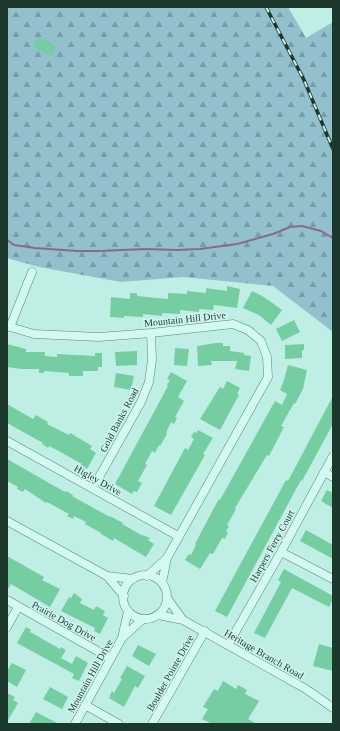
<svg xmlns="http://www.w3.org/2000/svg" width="340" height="731" viewBox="0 0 340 731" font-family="Georgia,serif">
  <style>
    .forest { fill: url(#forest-firs) }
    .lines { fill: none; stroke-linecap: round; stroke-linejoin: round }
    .stream { stroke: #896a8e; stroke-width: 2 }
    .building { fill: #74cea2 }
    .street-casing { stroke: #578876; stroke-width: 9 }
    .street { stroke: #d3f9f2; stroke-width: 8 }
    .rail-casing { stroke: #1c372c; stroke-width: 3.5 }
    .rail { stroke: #cff6ef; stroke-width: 2; stroke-dasharray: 6; stroke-linecap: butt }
    .labels { text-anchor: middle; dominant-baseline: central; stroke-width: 3; stroke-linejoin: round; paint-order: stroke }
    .street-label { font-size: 10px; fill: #1c372c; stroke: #cff6ef }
  </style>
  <defs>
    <pattern id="forest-firs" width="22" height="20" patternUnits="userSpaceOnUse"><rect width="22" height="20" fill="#93c0cd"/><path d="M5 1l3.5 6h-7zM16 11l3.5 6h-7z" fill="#779da7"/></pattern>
  </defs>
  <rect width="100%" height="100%" fill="#bfeee5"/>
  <path class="forest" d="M7,7H288L306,38L333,22V332L273,286L183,277L121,282L39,267L7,258Z"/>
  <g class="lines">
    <path class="stream" d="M7,240L14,245L35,248L77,251H100L145,249L177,250L200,249L237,244L273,234L290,227L302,226L321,231L333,238"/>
  </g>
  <path class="building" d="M38,37L56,46L51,56L33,47Z
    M227,286L240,289L237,308L214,305L213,310L199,309V312L180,310V314L162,313V316L143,314V317L124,316V318L110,317L111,297L130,299V293H137V296L168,299V293L187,294V291L206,293V288L227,291Z
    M252,291L264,297L282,310L271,325L259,315L243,308Z
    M294,320L300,332L282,341L276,329Z
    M216,343H223V346H230V351L244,353V355L251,356L249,371L235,369L237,361H211L212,365L198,366L197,346Z
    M7,344L26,349V352H45V356L57,357V354L95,356V353H102V367H98V371H83V376H69V373L44,371V373H39V369H21L7,367Z
    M304,344V350H302V358L285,359V345Z
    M175,348L189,349L187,366L174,365Z
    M137,351V365L116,366L115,352Z
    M288,365L307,370L303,389L295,404L294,403L281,426L284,427L269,456L267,455L235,508L236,509L227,525L229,526L226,531L228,532L225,539L222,538L213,554L210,553L200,569L185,560L189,554L191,555L196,545L195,544L215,506L219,499L220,500L275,401L282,405L287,394L280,390L283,383Z
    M171,372L187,381L178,397L184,401L175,417L177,418L174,424L171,422L166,433L167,434L160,446L159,445L155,453L152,451L145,464L147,465L138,481L142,483L137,492L134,491L132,494L115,484L168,386L167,385L170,380L167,379Z
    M116,373L134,376L131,390L114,387Z
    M227,381L240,388L237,394L239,395L220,430L200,419L220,387L223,389Z
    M333,396V424L302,481L301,480L227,617L215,611L286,480L288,481Z
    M7,404L33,419L36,415L48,422L47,424L69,435L70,433L92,446L90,449L96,453L87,469L81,465L82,464L55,449L49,446L48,448L42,444L43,443L7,423Z
    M198,430L213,438L203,454L205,455L171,515L154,506L185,448L188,450L194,439L191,437L194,432L196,433Z
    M7,459L65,492L66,491L73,495L72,496L110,517V516L123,523L122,524L143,536V535L150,538L148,540L154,544L146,557L114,538L113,541L101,534V533L85,524L86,522L74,516L73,519L67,516L69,514L47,502L46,503L25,489L23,492L17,489L18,487L7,481Z
    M327,490L333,493V508L321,501Z
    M306,530L333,545V559L300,541Z
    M7,556L44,577L42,580L60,589L50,607L11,584L7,591Z
    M284,569L333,596V599L329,607L292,588L265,638L254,633L281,582L278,580Z
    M74,593L82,599L80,603L94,610L96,606L105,611L103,615L108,618L100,634L94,631L95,628L61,611L69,597L71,598Z
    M26,627L31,630L30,632L60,649L61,647L66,650L61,658L72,664L76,656L88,663L79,681L72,678L74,674L17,643Z
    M319,644L333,648V671L313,666Z
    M138,645L156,654L149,666L132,656Z
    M12,663L26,670L17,687L7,681V671Z
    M127,666L145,676L138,688L135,686L124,707L109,698L112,691L114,693L122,679L120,678Z
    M223,681L236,689L238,685L247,690L245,694L259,701L248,719L257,724H212L202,719L208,709L203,707L214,689L218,691Z
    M50,687L68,697L62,709L43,699Z
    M7,693L15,697L13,700L18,703L7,722Z
    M36,712L59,724H29Z"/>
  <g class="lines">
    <defs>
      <path id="street" d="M7,326L34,334L99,337L151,333L233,324L248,330L261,341L267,357L268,377L167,558L162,583
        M10,327L32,272
        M7,441L178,536
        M324,472L333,477
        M93,488L141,402L149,382L152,360L151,333
        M7,521L107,576L133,579
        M281,552L333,579
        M123 597a22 22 0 1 1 44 0a22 22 0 1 1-44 0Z
        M107,576L124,596
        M147,576L167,558
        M167,598L183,620
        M7,600L110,658
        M158,615L183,620L306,689L333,708
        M7,627L18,607
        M122,638L143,619
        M228,645L281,552L333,456
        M85,705L119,724
        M75,724L122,638L128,611
        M152,724L205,631"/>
    </defs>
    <use href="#street" class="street-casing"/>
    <use href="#street" class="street"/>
    <defs>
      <path id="rail" d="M266,7L304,80L333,149"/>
    </defs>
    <use href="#rail" class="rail-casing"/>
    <use href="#rail" class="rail"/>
  </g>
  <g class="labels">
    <g class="street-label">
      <text transform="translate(185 319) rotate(-6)">Mountain Hill Drive</text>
      <text transform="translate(119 420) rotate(-62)">Gold Banks Road</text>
      <text transform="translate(98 480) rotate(29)">Higley Drive</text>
      <text transform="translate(272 546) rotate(-61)">Harpers Ferry Court</text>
      <text transform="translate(64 621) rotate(29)">Prairie Dog Drive</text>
      <text transform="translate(264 654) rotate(30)">Heritage Branch Road</text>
      <text transform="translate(170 673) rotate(-61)">Boulder Pointe Drive</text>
      <text transform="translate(90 676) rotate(-61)">Mountain Hill Drive</text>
    </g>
  </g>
  <rect width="340" height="731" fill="none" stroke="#1c372c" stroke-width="16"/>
</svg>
